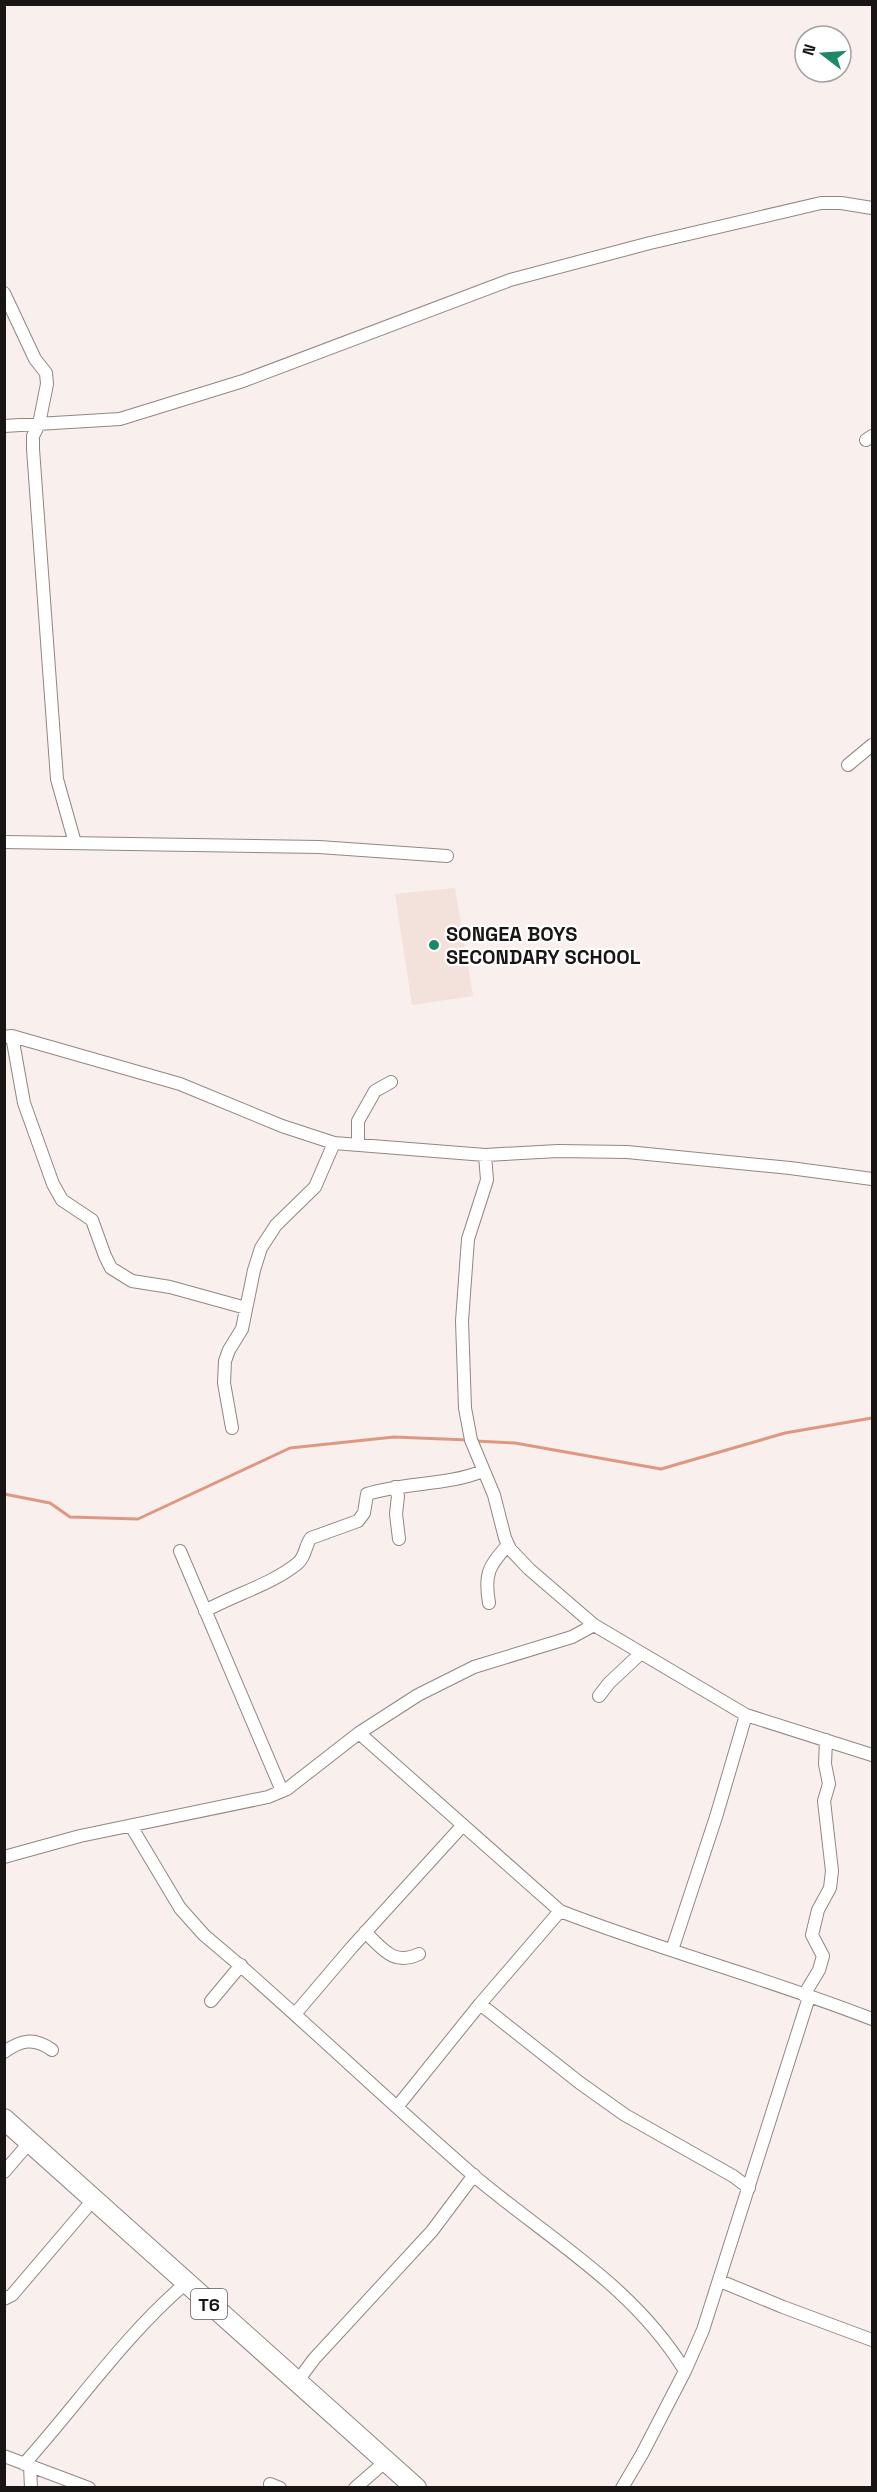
<svg xmlns="http://www.w3.org/2000/svg" width="877" height="2492" viewBox="0 0 877 2492" font-family="'Space Grotesk',sans-serif">
  <style>
    .built { fill: #f3e1db }
    .lines { fill: none; stroke-linecap: round; stroke-linejoin: round }
    .stream { stroke: #de9882; stroke-width: 3 }
    .minor-casing { stroke: #908784; stroke-width: 14 }
    .trunk-casing { stroke: #908784; stroke-width: 22 }
    .minor { stroke: #fff; stroke-width: 12 }
    .trunk { stroke: #fff; stroke-width: 20 }
    .poi-dot { fill: #1d8865; stroke: #fff; stroke-width: 2 }
    .labels { text-anchor: middle; dominant-baseline: central; stroke-width: 4.5; stroke-linejoin: round; paint-order: stroke }
    .shield { fill: #fff; stroke: #5d5b5a; stroke-width: 1.5 }
    .shield-label { font-size: 18px; font-weight: bold; fill: #181514 }
    .poi-label { font-size: 20px; font-weight: bold; fill: #181514; stroke: #fff; text-anchor: start }
  </style>
  <rect width="100%" height="100%" fill="#f9efec"/>
  <path class="built" d="M455,888L473,996L412,1005L395,894Z"/>
  <g class="lines">
    <path class="stream" d="M475,1441L515,1443L661,1469L785,1433L872,1418
      M4,1494L50,1503L70,1517L138,1519L290,1448L394,1437L468,1440"/>
    <defs>
      <path id="minor" d="M4,293L35,359L46,373L47,384L39,424L33,436V449L57,779L75,843
        M4,426L120,419L243,381L510,280L650,243L821,203H841L872,208
        M866,440L872,436
        M848,765L872,745
        M4,842L319,847L447,856
        M12,1036L24,1103L53,1184L62,1200L92,1220L105,1256L111,1268L132,1281L170,1287L246,1308
        M4,1037L12,1036L180,1084L282,1126L334,1143L485,1155L558,1151L627,1152L790,1168L872,1179
        M358,1145V1121L375,1091L391,1082
        M485,1155L487,1180L468,1239L462,1321L465,1408L471,1440L494,1495L505,1538L510,1549L529,1569L594,1625L746,1715L872,1755
        M232,1428L224,1383L225,1361L229,1350L242,1329L254,1270L261,1248L276,1225L315,1187L334,1143
        M395,1487L398,1496L396,1514L399,1539
        M180,1551L282,1791
        M489,1603C484,1574 489,1565 508,1545
        M205,1611C235,1594 271,1585 298,1563C306,1556 305,1545 311,1538L358,1521L364,1513L367,1494C405,1482 446,1486 483,1471
        M599,1696L609,1683L640,1654
        M359,1733L560,1911C663,1951 770,1979 872,2019
        M131,1826L180,1908L204,1935L243,1968C320,2036 395,2107 473,2175C547,2238 634,2286 685,2371
        M4,1857L80,1836L268,1797L287,1789L359,1733L418,1695L474,1667L572,1637L594,1625
        M365,1932C383,1949 393,1966 419,1954
        M672,1950L716,1817L746,1715
        M804,1995L819,1970L823,1956L812,1935L818,1910L830,1888L832,1871L824,1801L829,1784L825,1764L826,1740
        M211,2001L241,1965
        M480,2004L580,2083L625,2115L733,2176L749,2188
        M295,2014L352,1947L463,1825
        M4,2052C21,2040 34,2037 52,2050
        M397,2107L480,2004L560,1911
        M4,2172L29,2143
        M720,2281L783,2307L872,2340
        M4,2299L12,2295L93,2200
        M297,2382L314,2359L432,2231L474,2175
        M4,2456L89,2488
        M24,2464C78,2404 124,2336 186,2283
        M30,2466L31,2488
        M270,2484L280,2488
        M355,2488L386,2461
        M622,2488L642,2454L685,2371L703,2330L809,1997"/>
      <path id="trunk" d="M4,2119L416,2488"/>
    </defs>
    <use href="#minor" class="minor-casing"/>
    <use href="#trunk" class="trunk-casing"/>
    <use href="#minor" class="minor"/>
    <use href="#trunk" class="trunk"/>
  </g>
  <circle class="poi-dot" cx="434" cy="945" r="6"/>
  <g class="labels">
    <rect class="shield" x="191" y="2289" width="36" height="30" rx="4.5"/>
    <g class="shield-label">
      <text x="209" y="2304">T6</text>
    </g>
    <g class="poi-label">
      <text x="446" y="934">SONGEA BOYS<tspan x="446" dy="23">SECONDARY SCHOOL</tspan></text>
    </g>
  </g>
  <rect width="877" height="2492" fill="none" stroke="#181514" stroke-width="12"/>
  <g transform="translate(823 54) rotate(287)"><circle r="28" fill="#ffffff" stroke="#a3a1a1" stroke-width="1.5"/>
  <path d="M0-4.5L10 22L0 15L-10 22Z" fill="#1d8865"/>
  <text y="-9" font-size="16" font-weight="bold" text-anchor="middle" fill="#181514">N</text>
  </g>
</svg>
